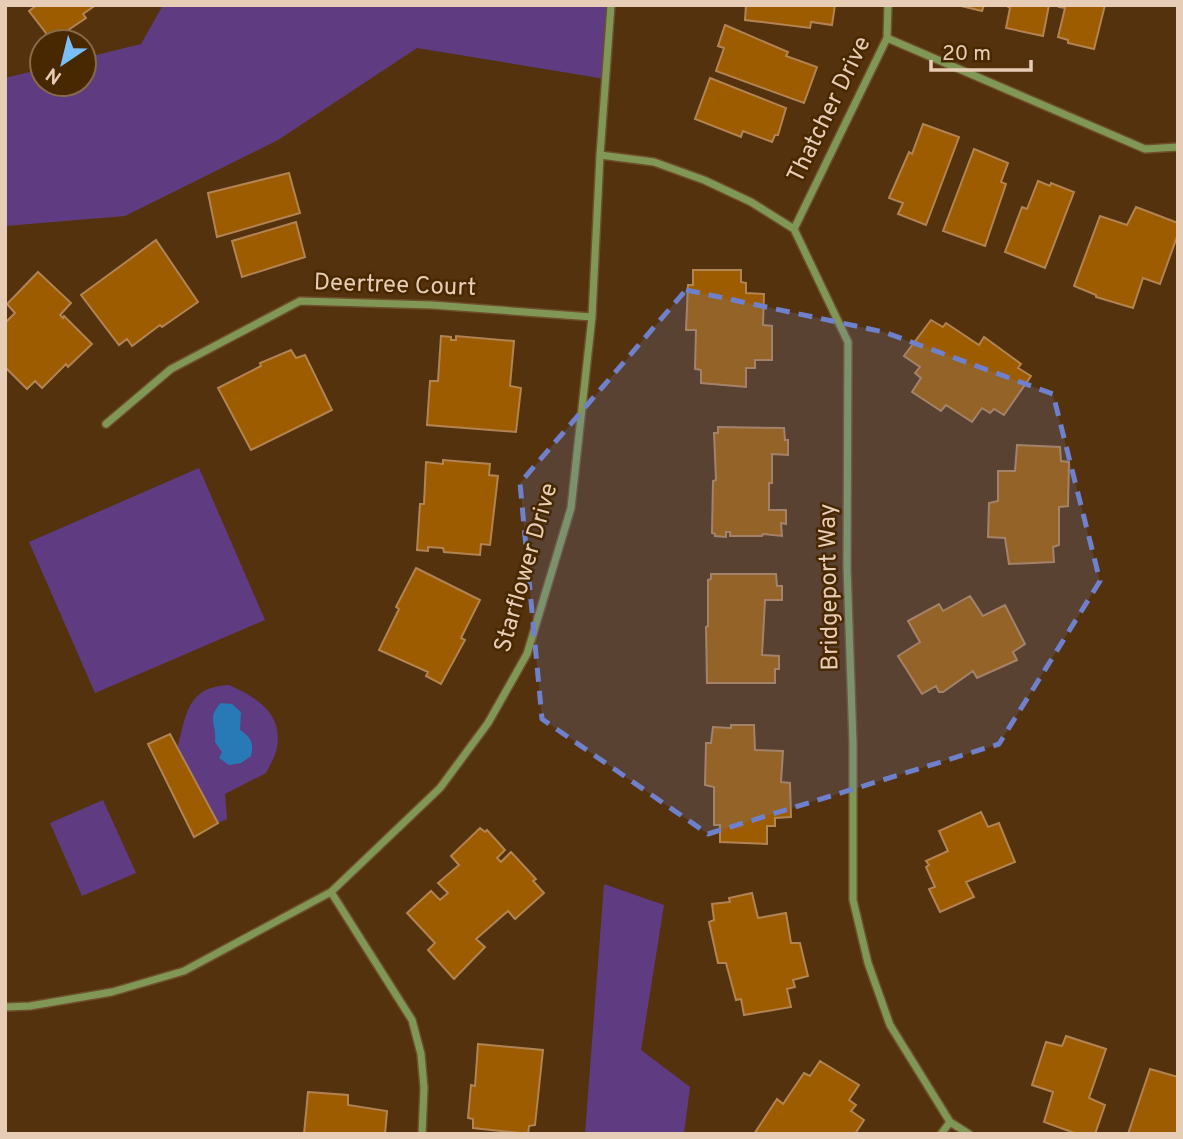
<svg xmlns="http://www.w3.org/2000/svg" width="1183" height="1139" viewBox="0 0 1183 1139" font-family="Overpass,sans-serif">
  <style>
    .green { fill: #5f3c82 }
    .water { fill: #277ab6 }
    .building { fill: #9d5c00; stroke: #b28353; stroke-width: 2 }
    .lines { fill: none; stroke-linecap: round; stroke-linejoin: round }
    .minor-casing { stroke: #6e4e2b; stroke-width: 10 }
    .minor { stroke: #809755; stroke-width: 7 }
    .marked { fill: #6e81ca; fill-opacity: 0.2; stroke: #6e81ca; stroke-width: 5; stroke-dasharray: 14 9; stroke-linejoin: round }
    .labels { text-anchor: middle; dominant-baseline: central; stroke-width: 5; stroke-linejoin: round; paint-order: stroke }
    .street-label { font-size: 24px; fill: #e7cdb5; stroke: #482801 }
  </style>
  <rect width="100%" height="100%" fill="#54320d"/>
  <path class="green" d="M163,5H611L605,79L417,48L278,140L125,216L5,226V78L42,69V84H84V58L141,44Z
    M199,468L265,620L95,693L29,542Z
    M229,685C255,697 283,712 277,747C276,755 270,765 266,773L225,794L227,819L218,823L177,749C187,715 186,687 229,685Z
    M103,800L136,873L82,896L50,823Z
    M604,884L664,905L641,1050L690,1087L684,1134H585Z"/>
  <path class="water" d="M221,703L232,704L241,712L240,730C251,737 254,743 251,756L241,763L229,765L219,758L222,752L215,742C217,724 206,718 221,703Z"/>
  <path class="building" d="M96,5L83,14L86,18L52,41L29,11L37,5Z
    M746,5H835L832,25L811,22L810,28L745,20Z
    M957,5H984L982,11Z
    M1005,5H1049L1043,36L1006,28L1010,8Z
    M1060,5H1105L1094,49L1068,43V40L1058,37L1065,8L1059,7Z
    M725,25L788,52L786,56L817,67L804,103L716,71L724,48L718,46Z
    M710,78L786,108L778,135H775L772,142L743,131L741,137L695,119Z
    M923,124L959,137L926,225L898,214L903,203L889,198L909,152L912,154Z
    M974,149L1008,163L1001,182L1006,184L985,246L943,231Z
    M289,173L300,213L217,237L208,193Z
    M1038,181L1050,186L1051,183L1074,192L1045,268L1005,252L1022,207L1027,209Z
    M1136,207L1178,223V234L1160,284L1143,278L1133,308L1096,297V295L1074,286L1100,216L1127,225Z
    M296,222L305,257L242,277L232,241Z
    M156,240L198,302L162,327L160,325L132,346L127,339L119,345L81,295Z
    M693,270H741V282L746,283V293L764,294L763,325L772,326V360H755V368H746V387L701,383V370L695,369L696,330H686L688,285H693Z
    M38,272L71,303L60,315L63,318L64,316L92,344L68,367L66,364L42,388L35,381L27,389L5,367V323L15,313L7,304Z
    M931,320L943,327L946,323L979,345L984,337L1021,364L1018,368L1031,376L1004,415L994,409L990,413L982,408L972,422L946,405L941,411L912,392L921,378L915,373L920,367L904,356Z
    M441,336L451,337V340H456V336L514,341L510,386L521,388L516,432L427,425L430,381H438Z
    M291,350L296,358L305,355L332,410L251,450L218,388L261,366L260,363Z
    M718,427L784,428L785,440H788V455L772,454V483H769V510H786V524L781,523L782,536L763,534L762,536H730V532H726V537L715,536V534L712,533L713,481L716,480L714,433H718Z
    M1017,445L1060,447L1061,461L1069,462L1068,506L1059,507V545L1053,547L1054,562L1009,564L1005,538L988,537L989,503L998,501V471H1015Z
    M443,460L490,464L489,475L498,476L490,545L481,544L480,555L444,552L443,548L428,547V551L417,550L420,504H424L426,462L443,464Z
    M416,568L480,600L461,638L465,640L441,684L426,676L428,672L379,650L399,609L396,607Z
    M711,574H776L777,586H782V600H765L762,655L779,656V669H775V683H707L706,627L708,626V580L711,579Z
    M970,596L983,616L1005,605L1025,644L1013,652L1017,660L977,678L973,671L943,692H939L936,686L922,694L898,656L920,642L908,621L939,604L943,611Z
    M731,725H754L755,750L783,751L781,782L790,783L791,817L775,818V826H767V844L720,842V825H714V787L705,785L706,743H711L713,727L731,728Z
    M170,734L218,823L194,837L148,744Z
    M981,812L988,827L999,823L1015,862L966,882L974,897L940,912L929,889L935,887L926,867L929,865L926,861L948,851L939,831Z
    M480,828L485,832L487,830L505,850L497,858L501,862L511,852L536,879L533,881L544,893L515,919L508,911L476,939L485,947L454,979L428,950L435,943L407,913L431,891L440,900L448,893L438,883L459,865L451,856Z
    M752,893L758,918L786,913L791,943H800L808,976L793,980L795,987L787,989L791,1007L744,1015L741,999L736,1000L726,963H718L709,922L714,920L712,904L730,902L729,898Z
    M1066,1036L1106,1049L1089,1098L1105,1105L1095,1134H1077L1044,1122L1053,1092L1032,1085L1046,1042L1062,1046Z
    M478,1044L543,1050L535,1125L529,1126L528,1134L473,1128V1119L468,1118L471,1085L475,1086Z
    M820,1061L859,1085L849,1100L856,1105L851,1111L864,1120L855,1134H754L777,1099L783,1104L804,1073L810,1076Z
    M1150,1069L1178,1077V1134H1128Z
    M308,1092L348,1095V1105L387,1111L385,1134H304Z"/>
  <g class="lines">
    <defs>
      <path id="minor" d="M887,38L1145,149L1178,147
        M600,155L654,162L704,180L751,202L794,229L848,342L847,567L853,744V900L868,963L890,1025L950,1122L969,1134
        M794,229L887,38L888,5
        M106,424L171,369L300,301L432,305L592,317
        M331,892L412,1020L421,1054L424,1088L422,1134
        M5,1007L30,1006L112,992L184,971L331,892L440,788L488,723L527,654L571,508L592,317L600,155L611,5
        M941,1134L950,1122"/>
    </defs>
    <use href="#minor" class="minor-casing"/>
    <use href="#minor" class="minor"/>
  </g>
  <path class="marked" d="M686,290L884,332L1053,394L1100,581L999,744L708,834L542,719L520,483Z"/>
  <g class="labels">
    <g class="street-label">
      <text transform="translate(830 110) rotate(-64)">Thatcher Drive</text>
      <text transform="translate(395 286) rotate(2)">Deertree Court</text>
      <text transform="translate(527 568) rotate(-74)">Starflower Drive</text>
      <text transform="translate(830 587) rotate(-91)">Bridgeport Way</text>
    </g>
  </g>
  <rect width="1183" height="1139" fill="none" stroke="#e7cdb5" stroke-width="14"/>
  <g transform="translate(63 63) rotate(215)"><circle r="33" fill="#482801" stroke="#886a49" stroke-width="2"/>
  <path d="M0-5L12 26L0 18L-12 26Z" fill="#7abff8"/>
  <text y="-10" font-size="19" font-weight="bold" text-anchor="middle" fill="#e7cdb5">N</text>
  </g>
  <path d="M931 60v10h100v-10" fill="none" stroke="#e7cdb5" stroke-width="3.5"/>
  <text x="942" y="60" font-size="21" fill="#e7cdb5" stroke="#482801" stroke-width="5" paint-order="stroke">20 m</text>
</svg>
